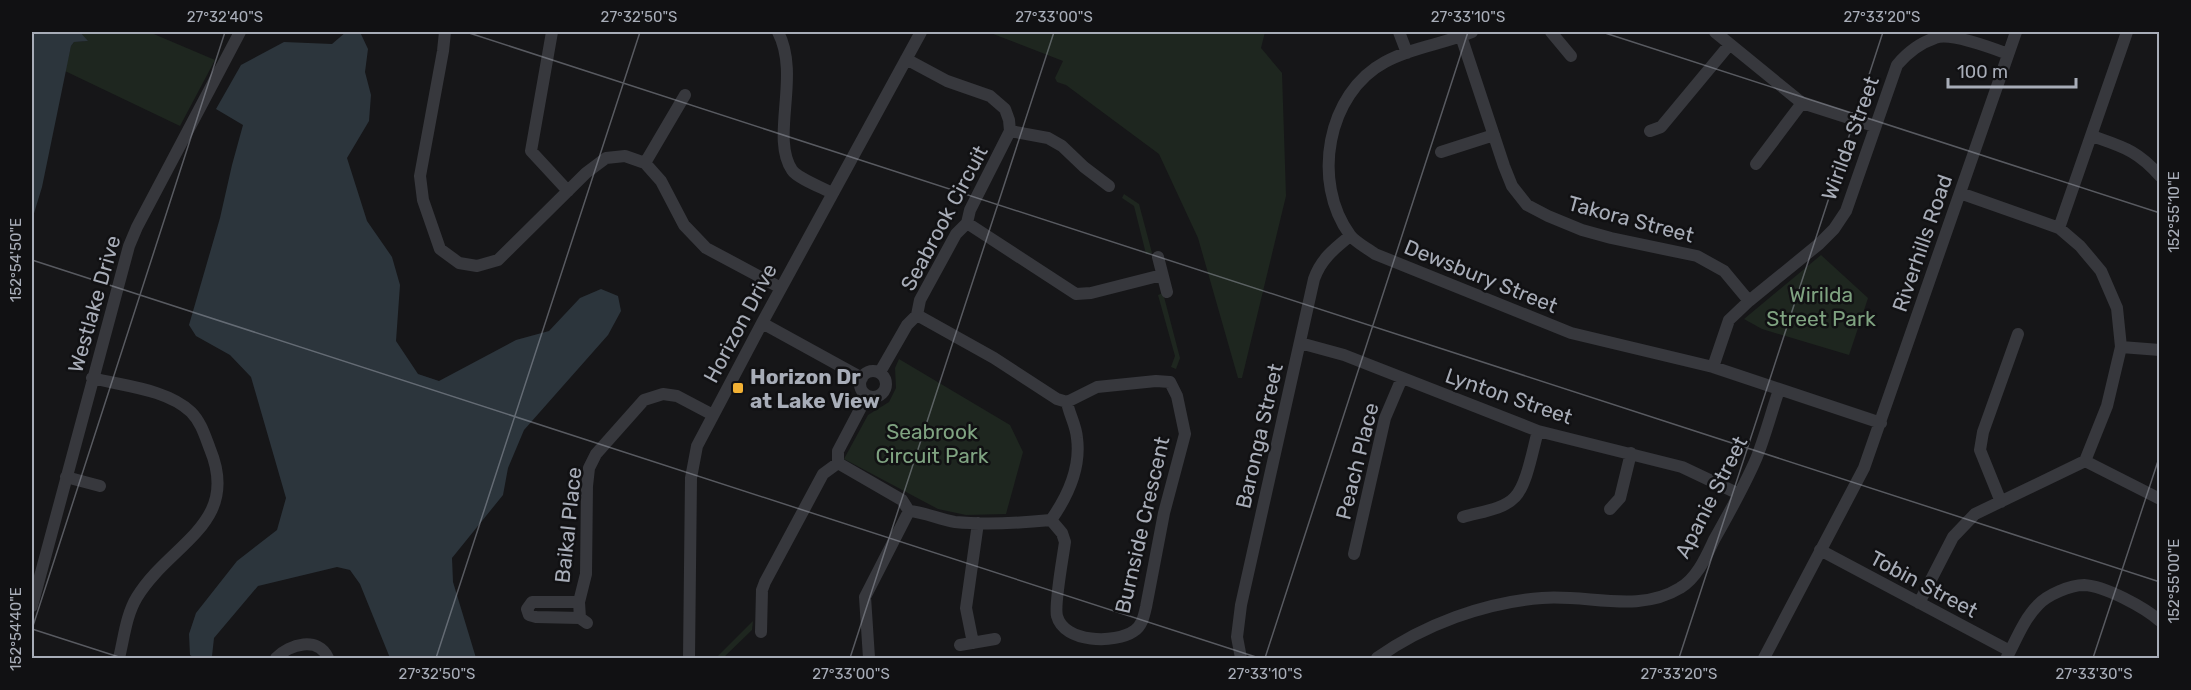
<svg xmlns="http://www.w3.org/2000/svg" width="2191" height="690" viewBox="0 0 2191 690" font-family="Rubik,sans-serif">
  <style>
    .green { fill: #1e261f }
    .water { fill: #2c353c }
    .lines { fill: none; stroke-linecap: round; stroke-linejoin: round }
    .minor { stroke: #37383d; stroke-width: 12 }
    .ticks { fill: none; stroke: #a8adb8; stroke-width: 1.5; stroke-opacity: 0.45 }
    .poi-dot { fill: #f2b134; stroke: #111113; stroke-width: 2 }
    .labels { text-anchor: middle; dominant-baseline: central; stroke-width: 5; stroke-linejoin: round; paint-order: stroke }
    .street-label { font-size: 21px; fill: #a8adb8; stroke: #111113 }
    .park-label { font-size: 21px; fill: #7fa381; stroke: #111113 }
    .poi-label { font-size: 21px; font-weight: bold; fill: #a8adb8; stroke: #111113; text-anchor: start }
    .neatline { fill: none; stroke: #a8adb8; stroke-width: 2 }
    .ticks-label { font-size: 15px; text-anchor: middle; fill: #a8adb8 }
  </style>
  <rect width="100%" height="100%" fill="#161618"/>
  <path class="green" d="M80,32H149L215,60L180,126L65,71L71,46L74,42L87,41Z
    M988,32H1265L1261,48L1282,73L1286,196L1242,378H1238L1198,238L1159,154L1066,85L1057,82L1055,78L1063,61Z
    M1124,194L1139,204L1152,253L1146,254L1134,206L1122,198Z
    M1821,255L1868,298L1849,355L1762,329L1744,319Z
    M1163,293L1180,358L1176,369L1171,367L1175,356L1158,295Z
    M899,359L1010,425L1023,452L1006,514L966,515L938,509L844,459L868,415L889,402L896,388L895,368Z
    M753,621L752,630L723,658H716Z"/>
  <path class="water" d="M32,32H80L88,41L74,42L71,46L42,187L32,220Z
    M346,32H360L368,49L365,72L371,95L369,121L347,158L367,221L392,257L400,285L396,341L418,374L439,381L516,340L549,331L580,298L601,289L618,296L621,311L608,335L524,430L508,468L503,495L452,558L453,582L476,658H390L360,584L350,570L337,567L258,586L214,638L212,656C205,660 196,660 190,655L189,634L196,613L237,561L277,530L286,498L251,377L230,355L196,336L189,325L220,218L232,165L243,125L216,109L241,65L284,42L332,44Z"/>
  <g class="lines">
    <path class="minor" d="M445,32L443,51L420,176L423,200L440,249L459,263L477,266L498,260L586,173L606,158L625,156L645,163L661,181L684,225L706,248L781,288
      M552,32L531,151L568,191
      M778,32C801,76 770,137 792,170C797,178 823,188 832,193
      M1399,32L1407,53
      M1472,32C1444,44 1412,47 1385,62C1327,93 1311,182 1350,235C1355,242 1367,248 1375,254L1571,333L1713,367L1881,423
      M1551,32L1571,56
      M1715,32L1802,103L1874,126
      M1461,36L1504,166L1512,186L1527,205L1548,216L1582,230L1611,238L1697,256L1724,271L1749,301
      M1010,131L1048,138L1062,146L1084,167L1109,186
      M1650,131L1661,127L1730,44
      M2092,136C2123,147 2137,150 2160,176
      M1441,152L1494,135
      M645,163L685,95
      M1756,164L1802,103
      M967,223L1076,294L1091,293L1162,275
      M2059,228L2127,32
      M1158,257L1167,292
      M762,323L862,378
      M1300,343L1344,355L1538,431L1682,467L1739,494
      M2121,347L2160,350
      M1713,367L1729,320L1749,301L1819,244L1834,229L1846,211L1897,65C1907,53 1920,43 1935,38C1950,32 1992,48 2008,54
      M860 384a13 13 0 1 1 26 0a13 13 0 1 1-26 0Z
      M880,372L907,325L917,315L920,300L956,234L967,223L970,210L1010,131L1009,120L1005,109L990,96L947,81L906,59
      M92,378C123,386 167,389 191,412C201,422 205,436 210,449C241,524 170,543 137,597C126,615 124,638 119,658
      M867,396L838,451V463L902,500L909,511C925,512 940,520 955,522C986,525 1020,523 1051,520C1068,496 1081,468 1077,438C1076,425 1069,414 1067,402L1057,399L994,358L917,315
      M2085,461L2160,499
      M66,477L100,486
      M2001,502L1980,450L1983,432L2018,334
      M1610,509L1620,498L1631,453
      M1463,517C1479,512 1503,510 1515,497C1527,485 1533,448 1538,431
      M1051,520L1062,533L1065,542C1063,557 1054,605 1057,616C1064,643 1115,644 1134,631C1142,626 1144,616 1146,607L1164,513L1185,434L1177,396L1170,382L1156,381L1097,387L1067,402
      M1820,550L2010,651
      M1354,554L1385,418L1402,378
      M579,602H532L527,609L529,615L536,617L580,618
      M1919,603L1953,537L1975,514L2085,461L2107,406L2121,347L2117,308L2101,271L2080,246L2059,228L1960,193
      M32,606L129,246L137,227L240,32
      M587,623L580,618L579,602L586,574L587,486L589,468L596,454L644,400L663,394L677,396L713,415
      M761,632L762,590L765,582L823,474L838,463
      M973,643L966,608L978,523
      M960,645L995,639
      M2007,657C2016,640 2024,619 2038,605C2047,595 2070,585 2084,585C2105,586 2144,607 2160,621
      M276,658C289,644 319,636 328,658
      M689,658L691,478L697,446L762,323L921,32
      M869,658L865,597L909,511
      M1241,658L1237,637L1241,605L1314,279C1321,259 1334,249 1350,236
      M1377,658C1423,625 1485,602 1542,598C1588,594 1638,614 1680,588C1697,578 1706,557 1714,540C1729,513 1744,487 1756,459C1765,437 1771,413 1779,390
      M1764,658L1864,468L2016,32"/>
  </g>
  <path class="ticks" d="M466,32L2160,582M1602,32L2160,213M32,260L1259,658M32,629L122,658M32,629L225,32M436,658L640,32M850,658L1054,32M1265,658L1468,32M1679,658L1883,32M2093,658L2160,455"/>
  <rect class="poi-dot" x="732" y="382" width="12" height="12" rx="3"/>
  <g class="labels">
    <g class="street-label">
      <text transform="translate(1850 138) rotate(-70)">Wirilda Street</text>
      <text transform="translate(944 218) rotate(-62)">Seabrook Circuit</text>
      <text transform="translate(1631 219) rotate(15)">Takora Street</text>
      <text transform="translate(1922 243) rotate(-71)">Riverhills Road</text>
      <text transform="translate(1481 276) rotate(22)">Dewsbury Street</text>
      <text transform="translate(94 304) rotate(-74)">Westlake Drive</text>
      <text transform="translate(740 323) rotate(-62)">Horizon Drive</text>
      <text transform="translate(1509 396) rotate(19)">Lynton Street</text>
      <text transform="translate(1259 436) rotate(-77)">Baronga Street</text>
      <text transform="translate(1357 461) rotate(-76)">Peach Place</text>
      <text transform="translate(1711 497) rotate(-63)">Apanie Street</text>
      <text transform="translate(568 525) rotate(-84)">Baikal Place</text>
      <text transform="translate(1142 525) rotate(-77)">Burnside Crescent</text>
      <text transform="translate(1924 584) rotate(28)">Tobin Street</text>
    </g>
    <g class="park-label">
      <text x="1821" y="294">Wirilda<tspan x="1821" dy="24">Street Park</tspan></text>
      <text x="932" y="431">Seabrook<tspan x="932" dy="24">Circuit Park</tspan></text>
    </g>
    <g class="poi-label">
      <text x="750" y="376">Horizon Dr<tspan x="750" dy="24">at Lake View</tspan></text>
    </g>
  </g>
  <rect width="2191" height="690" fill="none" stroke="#111113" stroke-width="66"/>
  <path d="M1948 78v9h128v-9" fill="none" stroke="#a8adb8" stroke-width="3"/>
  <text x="1957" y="78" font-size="18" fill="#a8adb8" stroke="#111113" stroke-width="4.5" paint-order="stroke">100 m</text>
  <rect x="33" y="33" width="2125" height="624" class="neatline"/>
  <g class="ticks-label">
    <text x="225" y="22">27°32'40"S</text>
    <text x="639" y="22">27°32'50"S</text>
    <text x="1054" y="22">27°33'00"S</text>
    <text x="1468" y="22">27°33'10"S</text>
    <text x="1882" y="22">27°33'20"S</text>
    <text transform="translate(2174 212) rotate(-90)" y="5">152°55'10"E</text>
    <text transform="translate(16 260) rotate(-90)" y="5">152°54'50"E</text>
    <text transform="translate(2174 581) rotate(-90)" y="5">152°55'00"E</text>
    <text transform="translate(16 629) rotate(-90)" y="5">152°54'40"E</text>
    <text x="437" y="679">27°32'50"S</text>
    <text x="851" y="679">27°33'00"S</text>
    <text x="1265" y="679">27°33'10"S</text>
    <text x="1679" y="679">27°33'20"S</text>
    <text x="2094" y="679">27°33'30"S</text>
  </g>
</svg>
